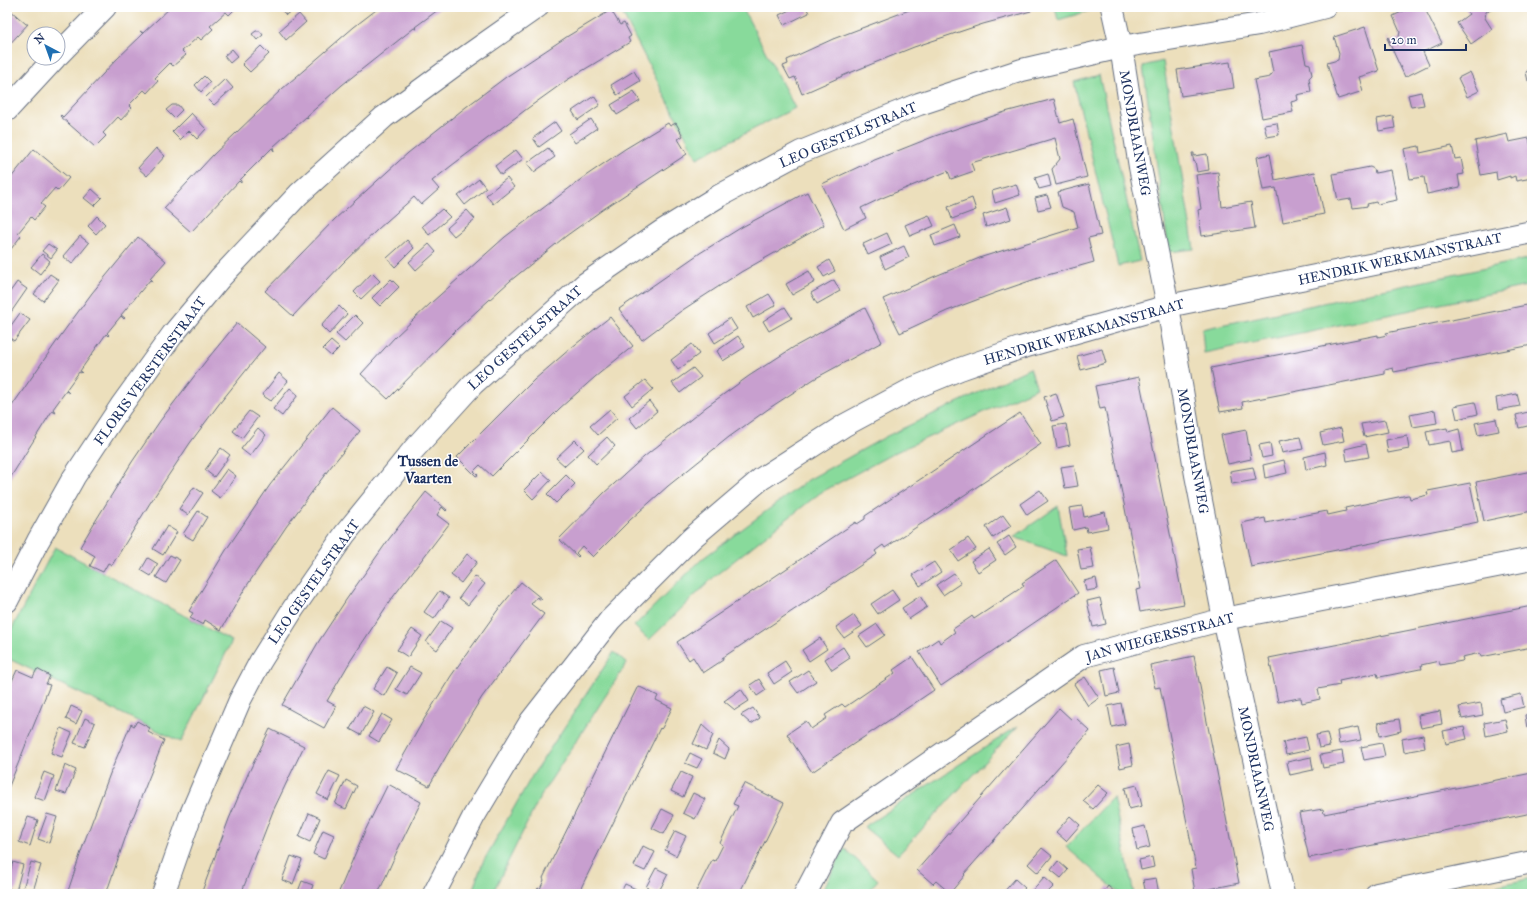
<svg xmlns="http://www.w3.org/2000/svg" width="1539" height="901" viewBox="0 0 1539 901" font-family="'IM FELL Great Primer',serif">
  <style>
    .green { fill: #88da9b; stroke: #52847c }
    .building { fill: #c89fcf }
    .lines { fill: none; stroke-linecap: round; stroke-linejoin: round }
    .minor-casing { stroke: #646d7f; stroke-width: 24 }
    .minor { stroke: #fff; stroke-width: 22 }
    .labels { text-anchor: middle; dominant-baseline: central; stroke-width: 3; stroke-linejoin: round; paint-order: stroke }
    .street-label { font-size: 14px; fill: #1b2f5e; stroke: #fff }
    .neighbourhood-label { font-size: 15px; font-weight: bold; fill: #1b2f5e; stroke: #fff }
  </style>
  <rect width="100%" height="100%" fill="#fff"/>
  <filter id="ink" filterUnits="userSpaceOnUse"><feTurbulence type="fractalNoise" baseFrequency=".025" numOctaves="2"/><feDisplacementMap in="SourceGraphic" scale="8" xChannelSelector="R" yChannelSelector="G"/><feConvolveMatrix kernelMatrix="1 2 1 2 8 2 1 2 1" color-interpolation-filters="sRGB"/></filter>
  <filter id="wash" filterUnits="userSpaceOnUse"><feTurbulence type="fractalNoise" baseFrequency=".012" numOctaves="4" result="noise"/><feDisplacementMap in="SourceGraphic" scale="16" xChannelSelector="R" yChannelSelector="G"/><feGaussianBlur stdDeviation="0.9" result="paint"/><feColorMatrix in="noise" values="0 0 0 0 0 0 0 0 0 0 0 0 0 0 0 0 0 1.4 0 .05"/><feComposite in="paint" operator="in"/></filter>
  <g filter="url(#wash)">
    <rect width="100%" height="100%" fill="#ecdfbc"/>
    <path class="green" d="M619,7H742L795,108L697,158Z
      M1055,7H1091L1092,10L1058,20Z
      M1163,61L1194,249L1169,252L1143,66Z
      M1099,75L1140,261L1118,266L1074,82Z
      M1532,258V285L1204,353L1202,329Z
      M1030,368L1037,388L896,452L820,493L716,575L649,640L634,626L702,559L808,480L887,436Z
      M1058,506L1067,556L1014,537Z
      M55,547L232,641L181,742L7,658V638Z
      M614,652L627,663L541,795L492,894H471L483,862L532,776Z
      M1018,726L898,855L864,827Z
      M1113,797L1134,894H1120L1066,847Z
      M844,848L878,880L865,894H821Z
      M1532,878V894H1460Z"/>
    <g id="blocks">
      <path class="building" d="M7,7H10L9,9L26,24H28L7,47Z
        M171,7H237L229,15L226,12L210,26L213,29L201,40L198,37L182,51L186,55L173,66L170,63L155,78L158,81L147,93L144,90L129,105L132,108L121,120L118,117L103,133L106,136L95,147L60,116L61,115L63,117L116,60L143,34L140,31L143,33Z
        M279,7H291L293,9L286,15Z
        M380,7H442L415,27L417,29L414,28L342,85L307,116L308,119L306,117L273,147L274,151L272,148L240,180L241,181V183L239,181L191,232L164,208L213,155L282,89L354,27Z
        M796,7H806L809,13L784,25L779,15Z
        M917,7H1030L1031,11L983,24L914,47L847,74L802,94L795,77L790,79L783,66L788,64L787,60L833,39Z
        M1412,7H1424L1442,43L1423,52L1429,65L1405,77L1387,38L1388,37L1390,42L1400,38L1399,36L1400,32L1393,16Z
        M1464,7H1494L1486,12L1485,18L1492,29L1471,44L1457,23L1469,14Z
        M611,10L620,25L624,23L631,36L628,38L630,42L567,80L528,108L451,166L432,181L439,189L421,205L414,197L378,229L343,263L293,316L265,291L335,219L408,153L466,107L506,77L568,36Z
        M299,14L306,22L286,40L279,31Z
        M1365,27L1379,71L1359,77L1363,91L1338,99L1327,63L1338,60L1339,53L1334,37Z
        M256,31H260L263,35L257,40L252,34Z
        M1302,45L1306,63L1310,64L1312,75L1309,78L1311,92L1297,95L1298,100L1291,102L1293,112L1262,118L1254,80L1270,77L1273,72L1269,52Z
        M261,46L269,54L250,72L242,64Z
        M232,49L238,56L230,63L224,56Z
        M1230,62L1234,88L1181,96L1177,70Z
        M1532,67V80L1528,81L1526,72L1530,68Z
        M634,71L640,81L617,95L611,85Z
        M1470,72L1479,91L1467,97L1458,78Z
        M204,76L210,82L201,92L195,85Z
        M225,79L233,88L214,105L206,97Z
        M634,91L640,101L617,115L611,105Z
        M1421,92L1424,105L1411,107L1408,95Z
        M594,96L600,105L578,120L572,111Z
        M1054,99L1060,123L1073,119L1087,177L1056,185L1052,169L1060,159L1055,138L971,163L974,171L951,179L948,171L882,198L861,208L866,218L844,229L822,184L867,163L935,136L1005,112Z
        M172,105H178L182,110L174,118L166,110Z
        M191,113L206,129L197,139L189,131L180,140L172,132Z
        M1393,116L1395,128L1379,131L1377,119Z
        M591,119L597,128L575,143L569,134Z
        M555,122L561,131L539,147L533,138Z
        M668,123L670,126L676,123L683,136L678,139L687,154L605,208L566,236L510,281L456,330L388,399L361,374L395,337L431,303L505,237L584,177L625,149Z
        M1277,123L1279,135L1267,137L1264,125Z
        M1507,134L1509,142L1529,138L1532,153V178L1516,181L1515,176L1510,178V176L1497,180L1496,172L1481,175L1475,141Z
        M1419,146L1420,153L1452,146L1455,159L1461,158L1464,174L1458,175L1460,187L1427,194L1424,177L1410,179L1404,149Z
        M156,148L165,156L147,176L138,168Z
        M548,148L555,157L534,172L527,163Z
        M34,149L69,178L58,191L55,188L41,204L45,207L44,208L34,220L31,217L18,233L21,236L11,249L8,247L7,248V182L9,180L7,177L10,179Z
        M516,150L523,159L501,175L495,166Z
        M1192,153H1194V156L1207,154L1209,170L1197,172L1195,161L1194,162Z
        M1270,154L1275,180L1315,172L1324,214L1283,222L1276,188L1263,190L1257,157Z
        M1370,167L1374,169L1375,173L1391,170L1397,200L1377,204L1376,202L1367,204L1368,206L1353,208L1351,199L1338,201L1333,174Z
        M1218,172L1222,207L1251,202L1255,228L1202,236L1198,210L1201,209L1196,175Z
        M1048,174L1051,186L1039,189L1035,178Z
        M507,178L514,187L493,204L486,195Z
        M479,179L486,188L465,205L458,196Z
        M1016,184L1020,195L995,203L992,191Z
        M1089,184L1101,235L1088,238L1094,262L1044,276L995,293L947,311L900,333L883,299L933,277L982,257L1078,227L1074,212L1062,207L1058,192Z
        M92,189L102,198L94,206L84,198Z
        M807,192L824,225L741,272L681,311L642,340L619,309L700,253L742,227Z
        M1047,195L1051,207L1038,210L1035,198Z
        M972,198L976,210L952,219L948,207Z
        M1007,207L1011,219L986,227L983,215Z
        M442,209L450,217L429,235L422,226Z
        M467,210L475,219L454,236L447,228Z
        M929,215L934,226L910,236L905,225Z
        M97,216L105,224L96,234L88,226Z
        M955,225L960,237L935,246L931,235Z
        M887,233L892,244L868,255L863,244Z
        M80,236L89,243L72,264L63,256Z
        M138,237L166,261L150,279L153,282L150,280L121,315L125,318L124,319L121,316L107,333L109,335L108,336L106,334L80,371L82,372L81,373L79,372L66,390L69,393L66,391L53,409L56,413L52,411L7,483V413L64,331L92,293Z
        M407,240L414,248L395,267L387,258Z
        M48,244L57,250L51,258L42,251Z
        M429,244L436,252L416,270L409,262Z
        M904,246L909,257L885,269L880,257Z
        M42,254L50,261L40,274L31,267Z
        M829,260L835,271L824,277L818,267Z
        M809,271L815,282L792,295L786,284Z
        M372,273L380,281L361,299L354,292Z
        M50,274L59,280L43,301L34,294Z
        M391,279L399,287L380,306L372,298Z
        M834,280L840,291L817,304L811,293Z
        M17,282L27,289L7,318V296Z
        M769,294L776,305L753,318L747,307Z
        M1532,304V345L1394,372L1393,368L1385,370V374L1242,402L1243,408L1220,412L1211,368L1378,335V337L1387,335L1386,333Z
        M339,306L347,314L329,334L321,326Z
        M785,307L792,318L769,331L763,321Z
        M865,308L882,342L814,379L771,407L729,437L668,486L630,520L593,557L582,546L576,553L579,556L578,557L559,539L604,493L644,457L706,407L749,376L794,347Z
        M20,313L30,320L14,341L7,336V331Z
        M355,315L363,323L345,342L336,334Z
        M610,317L633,346L595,377L560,408L492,476L480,465L474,471L478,475L476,476L457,457L534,380L571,348Z
        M730,318L737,329L715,343L709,333Z
        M237,323L265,347L219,404L190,443L150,503L112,565L108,563L103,572L90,566L95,556L80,547L93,525L132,462L160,421L205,362Z
        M738,336L745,347L723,361L717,351Z
        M331,341L339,348L331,356L323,349Z
        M692,344L699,354L678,370L671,360Z
        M1102,349L1106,363L1081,370L1077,356Z
        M693,368L701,377L680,393L672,383Z
        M279,373L288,381L271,401L262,395Z
        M1139,377L1184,604L1140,612L1136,590L1141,589L1105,408L1100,409L1095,386Z
        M645,380L653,389L632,406L625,396Z
        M290,388L298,395L282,416L273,409Z
        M1056,393L1064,417L1052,421L1044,397Z
        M1517,394L1520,406L1498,410L1496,398Z
        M649,401L657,411L637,428L629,418Z
        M1475,402L1478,414L1457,419L1454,406Z
        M332,407L360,431L329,469L286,527L246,587L221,630L205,620L203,625L190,618L193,613L189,611L228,547L270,485Z
        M610,409L617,418L598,435L590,426Z
        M1435,410L1437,423L1413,427L1410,415Z
        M249,411L258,417L242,438L233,431Z
        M1532,411V425L1519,428L1516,415Z
        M1020,413L1041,444L885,548L883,545L875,551L877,554L876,555L722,658L723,660L703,673L693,657L689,660L677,642L856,522L857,524L865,519V516Z
        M1496,419L1499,431L1478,435L1475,423Z
        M1385,420L1388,432L1364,437L1361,424Z
        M1066,424L1070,445L1057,448L1053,426Z
        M258,428L266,435L250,456L241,449Z
        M1341,428L1344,441L1323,445L1320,433Z
        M1447,428L1448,432L1459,429L1463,451L1452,453L1450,441L1429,445L1426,432Z
        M1246,430L1251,459L1228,464L1221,435Z
        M1407,436L1409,449L1388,453L1386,440Z
        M607,437L615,446L596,464L588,455Z
        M1300,437L1303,449L1282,453L1279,441Z
        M575,440L584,449L565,466L556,458Z
        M1270,443L1272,456L1262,458L1259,445Z
        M1366,444L1369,457L1347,461L1345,449Z
        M221,448L230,455L214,477L205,470Z
        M1325,452L1327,465L1306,470L1304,457Z
        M1284,460L1287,473L1265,478L1263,465Z
        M1074,465L1078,486L1065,488L1061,467Z
        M1253,467L1256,480L1232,484L1230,471Z
        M227,469L236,476L220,498L211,491Z
        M1532,471V511L1484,521L1476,482Z
        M542,472L551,480L533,499L524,490Z
        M566,475L575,484L556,503L547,494Z
        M1470,483L1478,522L1251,567L1242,523L1265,518L1266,523L1327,511L1328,515L1346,511L1345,508L1408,495H1409L1410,499L1428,495L1427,492L1428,491Z
        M194,487L203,493L188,515L179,509Z
        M1040,490L1048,501L1027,515L1020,504Z
        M426,492L447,510L446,511L442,507L437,515L449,524L390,601L351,660L327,701L336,706L324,728L282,705L319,641L346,600L389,539Z
        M1082,506L1084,517L1105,512L1108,528L1087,532L1086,527L1073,530L1069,508Z
        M198,511L207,517L193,540L183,534Z
        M1003,515L1011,526L993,538L986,527Z
        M167,526L177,532L163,555L153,549Z
        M1009,536L1016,547L1005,555L997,544Z
        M968,538L976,549L958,561L951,550Z
        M1090,547L1094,568L1081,570L1077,549Z
        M989,549L996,560L978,572L971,561Z
        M467,554L477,562L461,583L451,575Z
        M170,555L180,560L166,583L156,577Z
        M148,558L158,564L151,576L141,570Z
        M1056,560L1078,593L941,686L919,652L938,639L940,643L955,632L953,629L971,617L972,616L974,619L1024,586L1022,583Z
        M934,562L941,572L920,586L913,575Z
        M954,573L961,583L943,595L936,585Z
        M475,576L485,584L468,605L459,598Z
        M1096,578L1098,589L1086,591L1084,581Z
        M521,582L542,599L541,600L537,597L531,604L544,614L482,697L455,741L429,786L396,769L423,721L451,676L497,611Z
        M892,590L899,600L878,614L871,604Z
        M439,591L449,598L434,619L424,612Z
        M920,596L927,607L909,619L902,608Z
        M1100,598L1106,624L1093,627L1087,601Z
        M1532,606V647L1481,657L1480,653L1462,657L1463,660L1462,661L1440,665L1439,661L1421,665L1422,669H1420L1380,677H1378L1377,673L1339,681L1340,685L1318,689L1320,699L1302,703L1301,698H1299L1278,702L1269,658Z
        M854,615L862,626L844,638L836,627Z
        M441,621L452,628L437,650L426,642Z
        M877,624L885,635L867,647L859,636Z
        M412,629L422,636L408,657L397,650Z
        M820,638L827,649L809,661L802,650Z
        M843,647L850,658L832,670L825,659Z
        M1194,656L1239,883L1195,892L1191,869L1196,868L1180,788L1160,687L1155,688L1150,665Z
        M912,657L934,690L812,772L787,734L806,721L811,729L827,718L825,715L842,704L845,707L895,673L893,670Z
        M785,661L792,672L774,684L767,673Z
        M387,667L397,673L384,696L373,689Z
        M410,667L421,673L407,695L396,689Z
        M1114,667L1119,693L1106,696L1101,670Z
        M37,669L50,676L46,684L50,685L7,791V692L17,670L33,677Z
        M808,670L816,681L798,693L790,682Z
        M1085,677L1099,698L1088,706L1074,684Z
        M759,679L766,690L757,696L750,685Z
        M638,686L658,696L656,700L672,708L662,728L661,729L660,728L578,894H535L538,888L540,889L544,880L543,878Z
        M741,689L749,701L735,710L724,701Z
        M1521,694L1524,707L1503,712L1500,699Z
        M1121,703L1125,724L1112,727L1108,706Z
        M1481,703L1483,715L1462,719L1459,707Z
        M71,706L82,711L76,724L66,719Z
        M363,706L374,712L361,735L350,729Z
        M753,708L760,718L751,724L741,715Z
        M1059,708L1073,721L1076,718L1090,731L964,874L965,875L950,893L936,881L933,884L917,870Z
        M1440,711L1442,724L1421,728L1418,715Z
        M1532,713V727L1527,728L1525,715Z
        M382,714L392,720L379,742L369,736Z
        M85,718L95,723L85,747L74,743Z
        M1399,719L1401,731L1380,736L1378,723Z
        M1505,719L1508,731L1486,736L1484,723Z
        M137,721L150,728L148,732L164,740L128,830L106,894H67L85,840L111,771L131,724L134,726Z
        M702,725L713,735L706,750L693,744Z
        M1358,727L1361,740L1339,744L1337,731Z
        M1464,727L1467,739L1446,744L1443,731Z
        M61,728L72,733L62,757L51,753Z
        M270,729L304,746L273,811L241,894H201L229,819L248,774Z
        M1327,733L1330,746L1319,748L1316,735Z
        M1423,735L1425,748L1404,752L1402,739Z
        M1306,737L1309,750L1286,755L1283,742Z
        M719,740L729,749L725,759L713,753Z
        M1382,743L1385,756L1364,760L1361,747Z
        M1129,744L1133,765L1120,768L1116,747Z
        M1342,751L1344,764L1323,768L1320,755Z
        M690,753L702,759L697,768L685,763Z
        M1311,757L1313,770L1290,775L1287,762Z
        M65,765L76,770L66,794L56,791Z
        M329,771L340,776L328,800L317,794Z
        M44,772L54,776L45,801L34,797Z
        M681,772L692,777L683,797L671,791Z
        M1532,773V813L1309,858L1299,813L1323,809L1324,814Z
        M346,780L357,786L346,809L335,804Z
        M744,783L784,803L739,894H695L712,860L715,861L723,845L720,843L738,806L733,804Z
        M388,784L421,802L398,849L378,894H338L364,833Z
        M1098,785L1108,793L1093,809L1083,801Z
        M1137,785L1142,806L1129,809L1125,788Z
        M693,793L705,799L695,819L683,813Z
        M662,809L674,815L664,834L652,828Z
        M309,813L320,818L310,842L299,837Z
        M47,814L57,817L49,843L38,839Z
        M1070,816L1080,825L1066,841L1056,832Z
        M28,817L38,820L30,846L19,842Z
        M1145,826L1150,847L1137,850L1133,829Z
        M323,830L334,835L324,859L313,854Z
        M675,831L686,836L676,856L665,850Z
        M643,846L655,852L645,871L634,866Z
        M1042,848L1052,856L1038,873L1028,864Z
        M291,856L302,860L293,884L282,880Z
        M1152,857L1154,867L1141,870L1139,860Z
        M1058,861L1068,870L1061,878L1051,870Z
        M13,862L23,865L16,891L7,888V880Z
        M31,862L41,865L33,891L23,888Z
        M656,868L668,874L658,893L646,887Z
        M1044,877L1054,886L1046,894H1031L1030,893Z
        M1156,878L1159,894H1146L1143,880Z
        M1015,879L1025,888L1019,894H1002Z
        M302,881L313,885L310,894H297Z
        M625,884L636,889L634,894H620Z
        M1108,886L1117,894H1102Z"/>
    </g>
  </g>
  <g filter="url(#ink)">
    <use href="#blocks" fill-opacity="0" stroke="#646d7f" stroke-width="1"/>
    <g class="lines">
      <defs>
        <path id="minor" d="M1112,7L1121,47L1140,167L1168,306L1196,475L1224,619L1283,894
          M58,55L105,7
          M7,110L55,58
          M7,601L38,541L74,477L121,406L173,334L220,278L299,194L384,117L463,59L537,7
          M163,894L191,814L240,700L260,662L293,609L345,534L414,449L473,384L585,284L662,231L719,196L801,152L919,104L1022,70L1121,47L1259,24L1325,7
          M434,894L474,816L531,721L610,620L692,538L761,479L845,425L914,388L960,369L1020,348L1168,306L1532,232
          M805,894L842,823L1084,656L1224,619L1532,559
          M1377,894L1532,862"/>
      </defs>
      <use href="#minor" class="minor-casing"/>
      <use href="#minor" class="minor"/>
    </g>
  </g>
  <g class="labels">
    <g class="street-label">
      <text transform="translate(1135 133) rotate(80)">MONDRIAANWEG</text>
      <text transform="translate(848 135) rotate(-23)">LEO GESTELSTRAAT</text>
      <text transform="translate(1400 259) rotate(-12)">HENDRIK WERKMANSTRAAT</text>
      <text transform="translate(1084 332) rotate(-16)">HENDRIK WERKMANSTRAAT</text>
      <text transform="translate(525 338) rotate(-42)">LEO GESTELSTRAAT</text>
      <text transform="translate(150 371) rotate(-54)">FLORIS VERSTERSTRAAT</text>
      <text transform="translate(1193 451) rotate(80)">MONDRIAANWEG</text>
      <text transform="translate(314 582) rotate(-55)">LEO GESTELSTRAAT</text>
      <text transform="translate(1160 637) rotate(-15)">JAN WIEGERSSTRAAT</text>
      <text transform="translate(1256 769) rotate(78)">MONDRIAANWEG</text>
    </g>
    <g class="neighbourhood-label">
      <text x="428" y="461">Tussen de<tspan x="428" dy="17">Vaarten</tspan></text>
    </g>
  </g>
  <rect width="1539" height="901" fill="none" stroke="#fff" stroke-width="24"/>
  <g transform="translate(46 46) rotate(319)"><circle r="19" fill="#ffffff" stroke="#a4acbf"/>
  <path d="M0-3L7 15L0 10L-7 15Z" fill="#1f6fb2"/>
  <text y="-6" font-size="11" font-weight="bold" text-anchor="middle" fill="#1b2f5e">N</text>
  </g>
  <path d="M1385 44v6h81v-6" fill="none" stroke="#1b2f5e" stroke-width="2"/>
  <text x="1391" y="44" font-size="12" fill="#1b2f5e" stroke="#ffffff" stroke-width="3" paint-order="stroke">20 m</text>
</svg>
